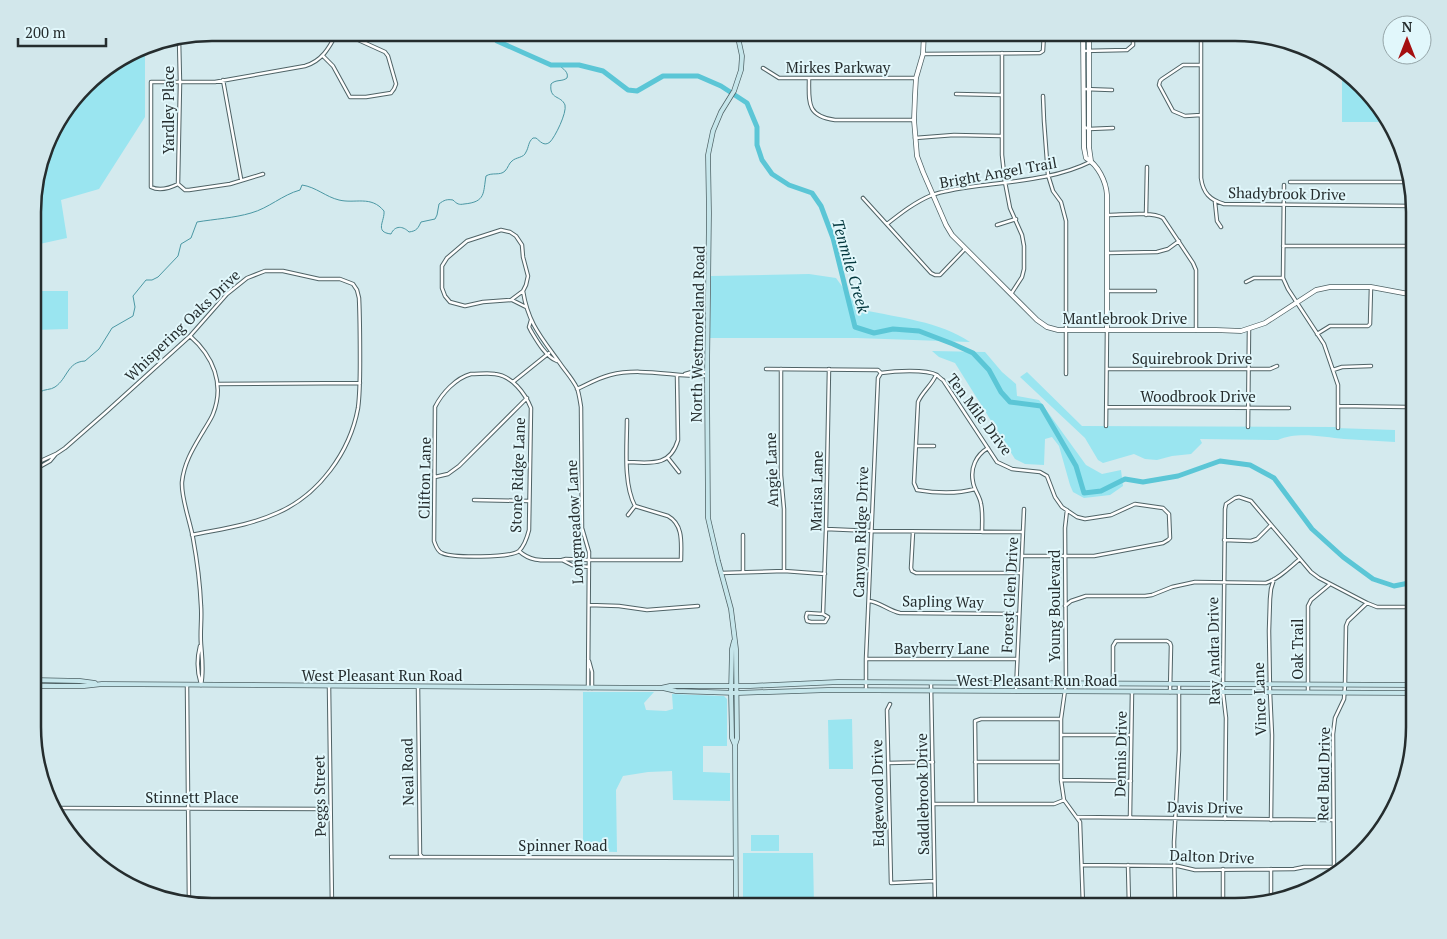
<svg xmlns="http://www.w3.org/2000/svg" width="1447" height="939" viewBox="0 0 1447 939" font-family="'PT Serif',serif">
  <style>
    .green { fill: #9ae5f0 }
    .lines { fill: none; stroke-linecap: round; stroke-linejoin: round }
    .stream { stroke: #4b98a4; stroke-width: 1 }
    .river { stroke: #5bc6d6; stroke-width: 5 }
    .minor-casing { stroke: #4f6366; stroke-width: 4.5 }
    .tertiary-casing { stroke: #4f6366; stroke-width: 5.5 }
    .secondary-casing { stroke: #4f6366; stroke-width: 5.5 }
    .minor { stroke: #fff; stroke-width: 2.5 }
    .tertiary { stroke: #fff; stroke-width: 4 }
    .secondary { stroke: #c6e6eb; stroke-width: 4 }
    .labels { text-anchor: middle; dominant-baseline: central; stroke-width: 4; stroke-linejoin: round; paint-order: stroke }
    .street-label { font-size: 15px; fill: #252d2e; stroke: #e1f7fb }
    .water-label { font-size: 16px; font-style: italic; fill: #00363c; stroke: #e1f7fb }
    .rim { fill: none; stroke: #252d2e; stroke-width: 2.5 }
  </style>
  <rect width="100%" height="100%" fill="#d4eaee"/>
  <path class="green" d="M145,46V117L99,189L61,200L67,238L35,245V185L51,133L94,77Z
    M1342,71L1390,122H1342Z
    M809,274L836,278L855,304L864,310C899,318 939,321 970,342L857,338H710L711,276Z
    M34,291H68V329L34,330Z
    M932,351L985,352L1002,372L1016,384L1017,396L1039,400L1086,465L1102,474L1121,470L1123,486L1110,495L1084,498L1073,492L1070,485L1059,446L1052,437L1045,439L1044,465L1025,464L1015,459L955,363L939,357Z
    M1027,372L1082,426L1335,427L1336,428L1395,430V442C1378,441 1361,440 1344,439C1324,437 1297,431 1278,440L1200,439L1202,443L1191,454L1172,456L1157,460L1145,459L1134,454L1103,463L1098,460L1085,438L1020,377Z
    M583,692H654L644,703L646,710L666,711L673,709L672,694L724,696L727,699V746H703V772L730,773V801L673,800L672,771L648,772L623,776L616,790L617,852L583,851Z
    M852,719L853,769H829L828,720Z
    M751,835H779V851H751Z
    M743,853H813L814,906H743Z"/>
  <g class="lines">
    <path class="stream" d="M34,398C36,396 37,393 40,392C44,389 51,390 55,387C68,378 67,362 85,361L99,349L112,328L133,316L135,307L133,296L146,280H152L158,277L178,256L181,244L191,238L197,222C215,219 234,218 251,213C269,208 282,195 300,190L302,185C316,187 326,197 339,200C355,204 371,195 384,211C385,221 374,232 391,234C395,225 403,226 409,232C417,231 418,228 421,222L435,219L437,215L439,204C444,200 447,199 453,200C457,204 459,205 464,204C486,202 483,193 486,176C492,172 500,176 505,171C508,168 509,163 512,161C516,157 524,158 526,152C529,147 528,142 533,138H536C540,141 544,147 550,142C555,137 567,113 565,105C561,95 549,100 551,84C556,79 562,82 567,78C569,72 563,69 559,65"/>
    <path class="river" d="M491,33L497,41L551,65H579L603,71L628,90L637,91L663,76H698L721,86L747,103L757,127V145L762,160L772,174L789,185L812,193L821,206L833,238L855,327L874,333L893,329L919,331L953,344L973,353L989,370L1001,392L1010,402L1041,406L1076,466L1084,493L1101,491L1125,479L1143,482L1178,476L1220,461L1250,465L1274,478L1312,529L1343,557L1373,579L1394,586L1414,582"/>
    <defs>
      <path id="minor" d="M1201,33V178C1203,193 1210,200 1224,204L1412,206
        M194,36H220L242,33
        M179,39L180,83L178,184L185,190H189L230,184L263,174
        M1083,51L1127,50L1133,45V33
        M1002,53V155L1005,182L1010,208L1022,235L1024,246V269L1022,277L1011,294
        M923,54L1040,53L1043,51L1044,33
        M323,56L333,66L350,97H366L391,93C394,90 395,88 396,84L388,56L385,52L343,33
        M763,68L779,78H916
        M809,78C809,102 806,116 835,120H914
        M223,80L241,179
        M1084,89L1112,90
        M956,94L1001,95
        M1043,96L1044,121L1048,175L1053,191L1061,202L1066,221V374
        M1201,115L1185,116L1173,111L1159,85L1160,81L1162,79L1183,65H1201
        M1084,127L1089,129L1113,128
        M915,138L954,135L1001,136
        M1290,182H1408
        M178,184C170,188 159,191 151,187V82H215L305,66C322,61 329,48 337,33
        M1284,185L1283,278L1288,289L1324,344L1338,385V428
        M863,198L931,273L935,275H940L965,249
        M1215,202L1217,221L1221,227
        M1108,215C1122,215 1151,211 1163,218L1193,263L1196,270V330
        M1146,215L1147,167
        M887,224C901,213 915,202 932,195C946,190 962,188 977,186C1014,181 1056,179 1090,162
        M997,225L1016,219
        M501,230L510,232L516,236L522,245L523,257L528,276L526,285L523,291L511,300L483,302L465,306L450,302L445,296L442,288V266L447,258L467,241Z
        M1283,246H1412
        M1108,253L1157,252L1168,249L1179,241
        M1246,282L1254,278H1283
        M523,291C528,323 541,337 559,362C565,371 572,378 577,388C579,393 580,401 581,407L582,528L589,552L588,688
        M1107,291H1155
        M512,300L526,307
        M531,320L529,327L531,331C537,341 546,357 557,361
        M1317,334L1330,326H1368L1370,324L1371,287
        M190,336C213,356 225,384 213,414C211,419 207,425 204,430C194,447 184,462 182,482C181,498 190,521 193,538C197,560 200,583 201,606C202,618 200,631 201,644C202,658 204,671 201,685
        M766,369L878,370L881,373
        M781,369V475L784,509V571
        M1107,369H1270L1277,366
        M1333,370L1342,367L1371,366
        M471,374C479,374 488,373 495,374C512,376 525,393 531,408L529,530C527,538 525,545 519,551C510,558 452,558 442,553C437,551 436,546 434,541L435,407C442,393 456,378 471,374Z
        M685,374L692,372H707
        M936,375C932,385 922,392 918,402L914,483L917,490C935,493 957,494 975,489
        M513,382L549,353
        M217,384L360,383
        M577,389C588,384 598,378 610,375C641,367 675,377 707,376
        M1338,406L1407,407L1411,403L1412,195
        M1107,407L1289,408
        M1106,426L1107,330
        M1248,427L1249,329
        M916,446H934
        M668,458L679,472
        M627,462C651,463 670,467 678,440L677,375
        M34,464L56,454L65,448L105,413L190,336L227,294L247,278L265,271H283L319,279H340L353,284L357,290L359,298C360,319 360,341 360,362C360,377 360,393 358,408C350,452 319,495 277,513C251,525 221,529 192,535
        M34,470L50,461L55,455
        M435,477L448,474L459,466L527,398
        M474,500L529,501
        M1067,510L1065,528L1066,683L1061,719V780L1064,800L1080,822L1083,906
        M628,515L635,506
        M826,529L872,531L1023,532
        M913,532L911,568L912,571L916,573H1021
        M982,532C982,523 983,513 981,504C980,496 974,490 973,482C970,468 976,455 988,448
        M743,535V572
        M1224,540L1251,541L1257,539L1271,525
        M519,551C532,563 545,560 562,560
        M589,567L572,565L562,560L566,559L589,560H681C681,544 684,525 668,516L635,506C623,484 627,445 627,420
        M721,573L784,571L825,574
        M869,601C880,602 889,611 900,613L1019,614
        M589,605L619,606L647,610L698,606
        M1065,606L1071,601L1086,596H1145L1152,595L1172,587L1195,582L1266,583C1279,579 1290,567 1300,559
        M807,613L823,614L828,617L825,622H811L807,621L806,617Z
        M823,614L826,529L829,369
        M200,646C197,658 197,672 201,684
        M866,659H1017
        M589,661L592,672V688
        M931,683L935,906
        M1113,683V646L1116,641H1167L1170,643L1171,646L1170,692
        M187,685L189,903
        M329,686L332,906
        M418,687L420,854L422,857
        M866,690V659L878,378L881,373C894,371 926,369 937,375C939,377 941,379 943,380L997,462L1012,469L1040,472L1047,476L1055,497L1062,507L1077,517L1085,519L1111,515L1135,504L1163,508L1169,514L1170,538L1168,540L1163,543L1094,556H1022
        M1016,691L1024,509
        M1308,692V606L1311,600L1329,585
        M890,704L887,710L891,883L934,881
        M1061,735H1131
        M975,762H1061
        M888,763L933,762
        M1061,780L1131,781
        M933,804H1054L1064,800
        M976,804L975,721L981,719H1061
        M54,808L330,809
        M1077,817L1333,820
        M1130,817L1132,692
        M1225,819L1226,718L1223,692L1225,509L1226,504L1235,498L1239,497L1251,501L1311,572L1319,578L1367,603L1377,607H1414
        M1271,820L1272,735L1270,692L1269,631L1270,599L1271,589L1274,579
        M391,857L736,858
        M1082,865L1178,866L1195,870L1294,869L1304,867H1341
        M1128,865L1129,906
        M1334,867L1333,734L1335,718L1344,699L1345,685L1346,626L1348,621L1367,603
        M1223,869V906
        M1271,899V869
        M1175,906L1174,842L1179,750V684"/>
      <path id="tertiary" d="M924,33L923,54L916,78L915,95L914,120L917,156L923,172L933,195L946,225L952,235L1037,320L1047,327L1058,330H1216L1241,331L1265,323L1316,290L1330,287H1371L1414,295
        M1083,33L1084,148L1086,158C1098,165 1106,181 1107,195V330
        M1089,33V147L1091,161"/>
      <path id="secondary" d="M734,641L732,649L731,692L732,738L735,745
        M34,680L80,681L95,683
        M34,686H84L102,684L661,688L670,686H750L838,682L1414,685
        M663,688L676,691L737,693L828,690L1414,693
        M736,906L735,745L737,739L736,649L731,609L718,561L708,518L707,376L709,213L708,155L713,131L721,112L734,91L741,70L742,56L737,33"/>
    </defs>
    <use href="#minor" class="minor-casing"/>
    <use href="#tertiary" class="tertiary-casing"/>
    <use href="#secondary" class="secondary-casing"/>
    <use href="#minor" class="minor"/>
    <use href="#tertiary" class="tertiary"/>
    <use href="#secondary" class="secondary"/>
  </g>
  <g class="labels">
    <g class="street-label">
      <text x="838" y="67">Mirkes Parkway</text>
      <text transform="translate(168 110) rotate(-90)">Yardley Place</text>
      <text transform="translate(998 172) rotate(-10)">Bright Angel Trail</text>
      <text transform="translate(1287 193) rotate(1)">Shadybrook Drive</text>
      <text x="1125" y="318">Mantlebrook Drive</text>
      <text transform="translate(182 325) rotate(-44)">Whispering Oaks Drive</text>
      <text transform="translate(697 334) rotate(-89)">North Westmoreland Road</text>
      <text x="1192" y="358">Squirebrook Drive</text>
      <text x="1198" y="396">Woodbrook Drive</text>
      <text transform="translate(980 414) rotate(53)">Ten Mile Drive</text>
      <text transform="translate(771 470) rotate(-92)">Angie Lane</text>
      <text transform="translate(517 475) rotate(-88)">Stone Ridge Lane</text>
      <text transform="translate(424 478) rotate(-89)">Clifton Lane</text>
      <text transform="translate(816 491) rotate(-89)">Marisa Lane</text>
      <text transform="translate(574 522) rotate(-93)">Longmeadow Lane</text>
      <text transform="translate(860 532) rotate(-88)">Canyon Ridge Drive</text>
      <text transform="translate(1009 595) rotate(-87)">Forest Glen Drive</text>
      <text transform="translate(943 601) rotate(1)">Sapling Way</text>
      <text transform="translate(1054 606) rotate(-90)">Young Boulevard</text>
      <text x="942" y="648">Bayberry Lane</text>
      <text transform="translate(1297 649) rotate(-90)">Oak Trail</text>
      <text transform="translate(1213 651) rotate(-91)">Ray Andra Drive</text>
      <text x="382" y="675">West Pleasant Run Road</text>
      <text x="1037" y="680">West Pleasant Run Road</text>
      <text transform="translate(1259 699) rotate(-92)">Vince Lane</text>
      <text transform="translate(1120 754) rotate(-89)">Dennis Drive</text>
      <text transform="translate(407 772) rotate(-91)">Neal Road</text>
      <text transform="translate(1323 774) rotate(-89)">Red Bud Drive</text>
      <text transform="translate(877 793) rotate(-91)">Edgewood Drive</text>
      <text transform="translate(922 794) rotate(-91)">Saddlebrook Drive</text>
      <text transform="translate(319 796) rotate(-91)">Peggs Street</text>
      <text x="192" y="797">Stinnett Place</text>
      <text transform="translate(1205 807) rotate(1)">Davis Drive</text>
      <text x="563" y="845">Spinner Road</text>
      <text transform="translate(1212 856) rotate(2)">Dalton Drive</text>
    </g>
    <g class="water-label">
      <text transform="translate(851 266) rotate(74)">Tenmile Creek</text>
    </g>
  </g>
  <path d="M0 0H1447V939H0ZM212 41H1235A171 171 0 0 1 1406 212V727A171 171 0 0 1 1235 898H212A171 171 0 0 1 41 727V212A171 171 0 0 1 212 41Z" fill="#d2e7eb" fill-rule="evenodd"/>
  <path class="rim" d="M212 41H1235A171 171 0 0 1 1406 212V727A171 171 0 0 1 1235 898H212A171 171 0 0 1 41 727V212A171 171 0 0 1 212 41Z"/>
  <g transform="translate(1407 40)"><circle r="24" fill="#e1f7fb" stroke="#96a6a9"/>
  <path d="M0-4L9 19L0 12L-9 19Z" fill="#a50f10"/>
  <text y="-8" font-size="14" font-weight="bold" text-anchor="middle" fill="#252d2e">N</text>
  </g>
  <path d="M18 38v8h88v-8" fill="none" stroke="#252d2e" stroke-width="2.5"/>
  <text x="25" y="38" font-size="15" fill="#252d2e" stroke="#e1f7fb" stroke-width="4" paint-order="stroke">200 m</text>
</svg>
